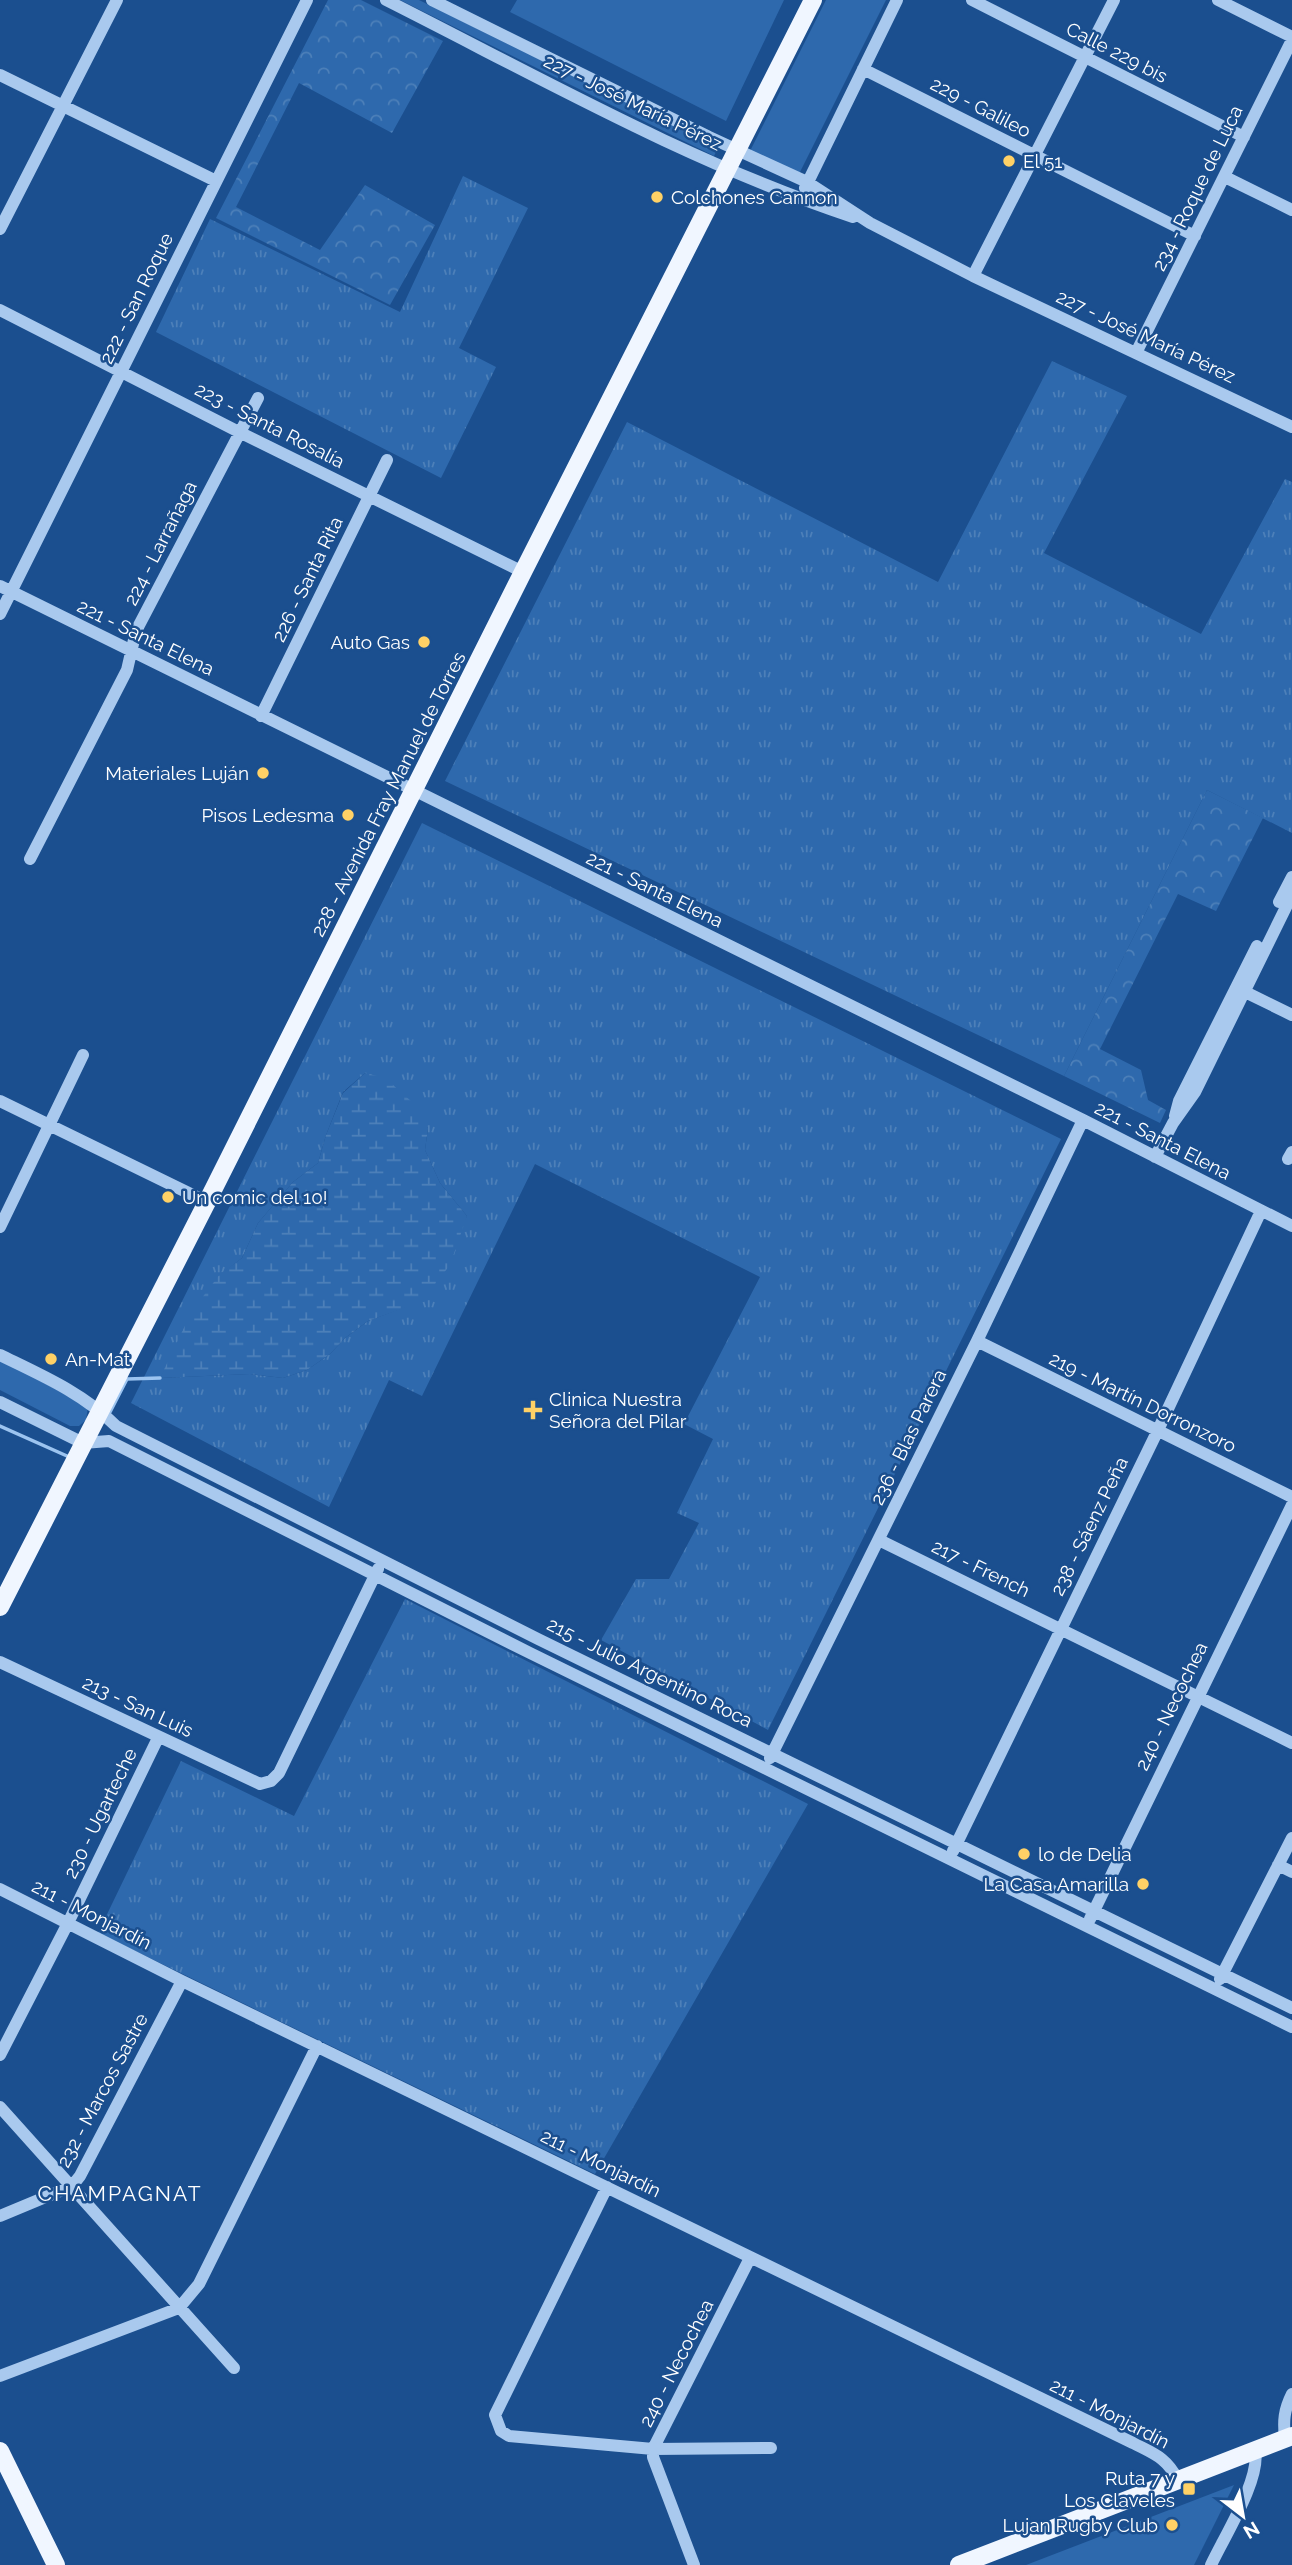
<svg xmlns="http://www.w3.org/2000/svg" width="1292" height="2565" viewBox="0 0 1292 2565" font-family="Raleway,sans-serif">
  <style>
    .grass { fill: url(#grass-tufts); fill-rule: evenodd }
    .forest { fill: url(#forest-crowns) }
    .wetland { fill: url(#wetland-marsh) }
    .park { fill: #2e69ad }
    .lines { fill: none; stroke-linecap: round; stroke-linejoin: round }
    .stream { stroke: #9cc4f0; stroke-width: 3.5 }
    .minor { stroke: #a9c9ee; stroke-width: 12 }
    .major { stroke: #f0f6ff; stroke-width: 18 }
    .poi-dot { fill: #ffd166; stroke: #1b4f8f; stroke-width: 2.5 }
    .labels { text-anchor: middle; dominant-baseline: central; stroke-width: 5; stroke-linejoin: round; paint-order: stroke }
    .street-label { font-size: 19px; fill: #fff; stroke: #1b4f8f }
    .poi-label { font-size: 19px; fill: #fff; stroke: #1b4f8f; text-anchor: start }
    .neighbourhood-label { font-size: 21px; letter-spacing: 2px; fill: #fff; stroke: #1b4f8f }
  </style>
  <defs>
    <pattern id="grass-tufts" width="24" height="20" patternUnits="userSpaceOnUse" patternTransform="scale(1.75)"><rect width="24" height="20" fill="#2e69ad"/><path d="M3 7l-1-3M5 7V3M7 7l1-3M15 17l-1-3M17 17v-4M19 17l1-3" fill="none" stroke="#4d80b9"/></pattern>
    <pattern id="forest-crowns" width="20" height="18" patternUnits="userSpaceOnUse" patternTransform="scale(1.75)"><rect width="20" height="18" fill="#2e69ad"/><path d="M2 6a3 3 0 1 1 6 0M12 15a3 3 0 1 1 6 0" fill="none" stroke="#4d80b9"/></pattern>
    <pattern id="wetland-marsh" width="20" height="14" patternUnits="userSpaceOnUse" patternTransform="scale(1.75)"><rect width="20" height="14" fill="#2e69ad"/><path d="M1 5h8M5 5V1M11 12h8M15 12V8" fill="none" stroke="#4d80b9"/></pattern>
  </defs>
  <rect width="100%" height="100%" fill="#1b4f8f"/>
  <path class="grass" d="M463,176L528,208L459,348L496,367L441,478L156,332L210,219L400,312Z
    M1052,361L1127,396L1044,553L1201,634L1285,479L1292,482V833L1207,790L1064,1076L445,781L627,422L938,582Z
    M422,823L1061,1139L768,1730L601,1640L636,1579H669L699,1523L677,1513L713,1439L684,1424L760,1277L535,1164L422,1396L389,1380L329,1507L131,1403ZM365,1073L428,1128L425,1150L440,1183L467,1216L421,1301L368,1321L345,1338L330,1354L307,1370L283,1378L250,1374L160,1378L220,1275L242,1258L258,1223L293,1182L318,1163L326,1135L343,1092Z
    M405,1599L808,1804L595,2174L98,1933L181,1761L294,1816Z"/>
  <path class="forest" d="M328,0H361L443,41L392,133L299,83L236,207L320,250L365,185L435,225L390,305L216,218Z
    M1207,790L1263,818L1216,911L1178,894L1100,1049L1141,1070L1148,1100L1166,1110L1160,1123L1064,1076Z"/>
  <path class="wetland" d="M365,1073L385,1078L411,1101L428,1128L425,1150L440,1183L467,1216L450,1265L421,1302L368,1321L345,1338L330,1354L307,1370L283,1378L250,1374L160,1378L192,1311L220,1274L242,1258L258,1223L293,1182L318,1163L326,1135L343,1093Z"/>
  <path class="park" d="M400,0H419L718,148L714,156Z
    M517,0H784L726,121L510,12Z
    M826,0H886L795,182L746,159Z
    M0,1359L88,1407L86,1420L79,1426H70L0,1390Z
    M1234,2485L1194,2565H1026Z"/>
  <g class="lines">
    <path class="stream" d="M110,1412L127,1379L160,1378
      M0,1426L67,1456"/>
    <path class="minor" d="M386,0C539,77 690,163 853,217
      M432,0L709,137L807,182L870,223L973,276L1292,427
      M972,0L1244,137
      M1218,0L1292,37
      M863,69L1195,236
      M0,75L216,181
      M1225,177L1292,210
      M805,188L897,0
      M0,229L117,0
      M973,276L1114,0
      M0,310L239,432L523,572
      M1136,353L1292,40
      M0,586L1083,1120L1292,1226
      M0,614L307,0
      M261,716L387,460
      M30,859L127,670L136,631L258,398
      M1279,902L1292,877
      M1237,988L1292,1015
      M0,1101L207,1202
      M1175,1116L1179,1101L1257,946
      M1155,1157L1173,1123L1195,1092L1292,895
      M1288,1159L1292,1152
      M0,1227L83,1055
      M977,1341L1292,1497
      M0,1355C41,1375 83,1393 116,1426L538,1639L1292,2008
      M0,1402L83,1443L109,1441L530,1653L1292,2027
      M879,1540L1292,1743
      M0,1662L260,1784L271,1781L279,1773L378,1569
      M770,1758L977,1341L1083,1120
      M953,1851L1158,1430L1261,1211
      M1278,1865L1292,1872
      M0,1889L182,1981L1133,2443C1154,2454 1166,2457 1178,2480
      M1090,1919L1292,1505
      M1220,1979L1292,1838
      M0,2055L68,1923L158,1738
      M0,2107L234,2368
      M607,2187L495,2415L501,2431L509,2436L653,2449L771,2448
      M0,2216L72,2186L80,2176L182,1981
      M0,2376L179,2308L199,2284L317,2046
      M1285,2438C1283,2421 1284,2410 1292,2394
      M694,2565L653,2457V2449L750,2258
      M1211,2565C1224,2537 1261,2479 1255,2451"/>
    <path class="major" d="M0,1607L207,1202L523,572L813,0
      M0,2451L56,2565
      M959,2565L1292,2436"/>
  </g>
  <g class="poi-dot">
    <circle cx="1009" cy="161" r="7"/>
    <circle cx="657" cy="197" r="7"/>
    <circle cx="424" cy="642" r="7"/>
    <circle cx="263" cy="773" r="7"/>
    <circle cx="348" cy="815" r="7"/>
    <circle cx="168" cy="1197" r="7"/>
    <circle cx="51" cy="1359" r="7"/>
    <path d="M529.5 1399.5h7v7h7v7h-7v7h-7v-7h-7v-7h7z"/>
    <circle cx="1024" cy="1854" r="7"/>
    <circle cx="1143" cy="1884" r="7"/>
    <rect x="1182" y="2482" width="14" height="14" rx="3.5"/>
    <circle cx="1172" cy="2525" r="7"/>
  </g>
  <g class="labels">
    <g class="street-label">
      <text transform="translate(1117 52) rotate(27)">Calle 229 bis</text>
      <text transform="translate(633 102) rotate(26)">227 - José María Pérez</text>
      <text transform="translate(981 107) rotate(27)">229 - Galileo</text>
      <text transform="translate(1197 188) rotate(-64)">234 - Roque de Luca</text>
      <text transform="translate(136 298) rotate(-64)">222 - San Roque</text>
      <text transform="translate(1146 336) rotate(25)">227 - José María Pérez</text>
      <text transform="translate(270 425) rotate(27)">223 - Santa Rosalía</text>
      <text transform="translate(160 543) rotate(-63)">224 - Larrañaga</text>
      <text transform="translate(307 579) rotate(-64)">226 - Santa Rita</text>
      <text transform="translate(146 637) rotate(26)">221 - Santa Elena</text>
      <text transform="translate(388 794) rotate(-63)">228 - Avenida Fray Manuel de Torres</text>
      <text transform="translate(655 889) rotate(26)">221 - Santa Elena</text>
      <text transform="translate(1163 1140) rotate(27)">221 - Santa Elena</text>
      <text transform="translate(1143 1402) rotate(26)">219 - Martín Dorronzoro</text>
      <text transform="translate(908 1437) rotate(-64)">236 - Blas Parera</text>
      <text transform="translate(1089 1526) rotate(-64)">238 - Sáenz Peña</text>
      <text transform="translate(981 1568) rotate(26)">217 - French</text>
      <text transform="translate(650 1672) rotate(26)">215 - Julio Argentino Roca</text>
      <text transform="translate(138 1706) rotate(25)">213 - San Luis</text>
      <text transform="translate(1171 1706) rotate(-64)">240 - Necochea</text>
      <text transform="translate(100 1813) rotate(-64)">230 - Ugarteche</text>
      <text transform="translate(92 1914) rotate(27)">211 - Monjardín</text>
      <text transform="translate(102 2090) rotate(-62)">232 - Marcos Sastre</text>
      <text transform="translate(601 2163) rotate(26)">211 - Monjardín</text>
      <text transform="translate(676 2363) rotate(-63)">240 - Necochea</text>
      <text transform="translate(1110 2413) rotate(27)">211 - Monjardín</text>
    </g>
    <g class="poi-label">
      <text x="1023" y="161">El 51</text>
      <text x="671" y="197">Colchones Cannon</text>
      <text x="410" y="642" text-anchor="end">Auto Gas</text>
      <text x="249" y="773" text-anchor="end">Materiales Luján</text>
      <text x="334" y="815" text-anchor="end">Pisos Ledesma</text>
      <text x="182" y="1197">Un comic del 10!</text>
      <text x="65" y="1359">An-Mat</text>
      <text x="549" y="1399">Clinica Nuestra<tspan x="549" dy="22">Señora del Pilar</tspan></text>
      <text x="1038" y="1854">lo de Delia</text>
      <text x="1129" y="1884" text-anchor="end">La Casa Amarilla</text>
      <text x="1175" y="2478" text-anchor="end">Ruta 7 y<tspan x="1175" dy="22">Los Claveles</tspan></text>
      <text x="1158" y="2525" text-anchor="end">Lujan Rugby Club</text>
    </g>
    <g class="neighbourhood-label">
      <text x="120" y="2193">CHAMPAGNAT</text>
    </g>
  </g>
  <g transform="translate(1243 2516) rotate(149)" stroke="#1b4f8f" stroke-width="5" paint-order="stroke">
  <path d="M0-5L12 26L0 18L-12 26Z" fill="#ffffff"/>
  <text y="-10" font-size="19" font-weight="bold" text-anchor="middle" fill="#ffffff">N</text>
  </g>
</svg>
